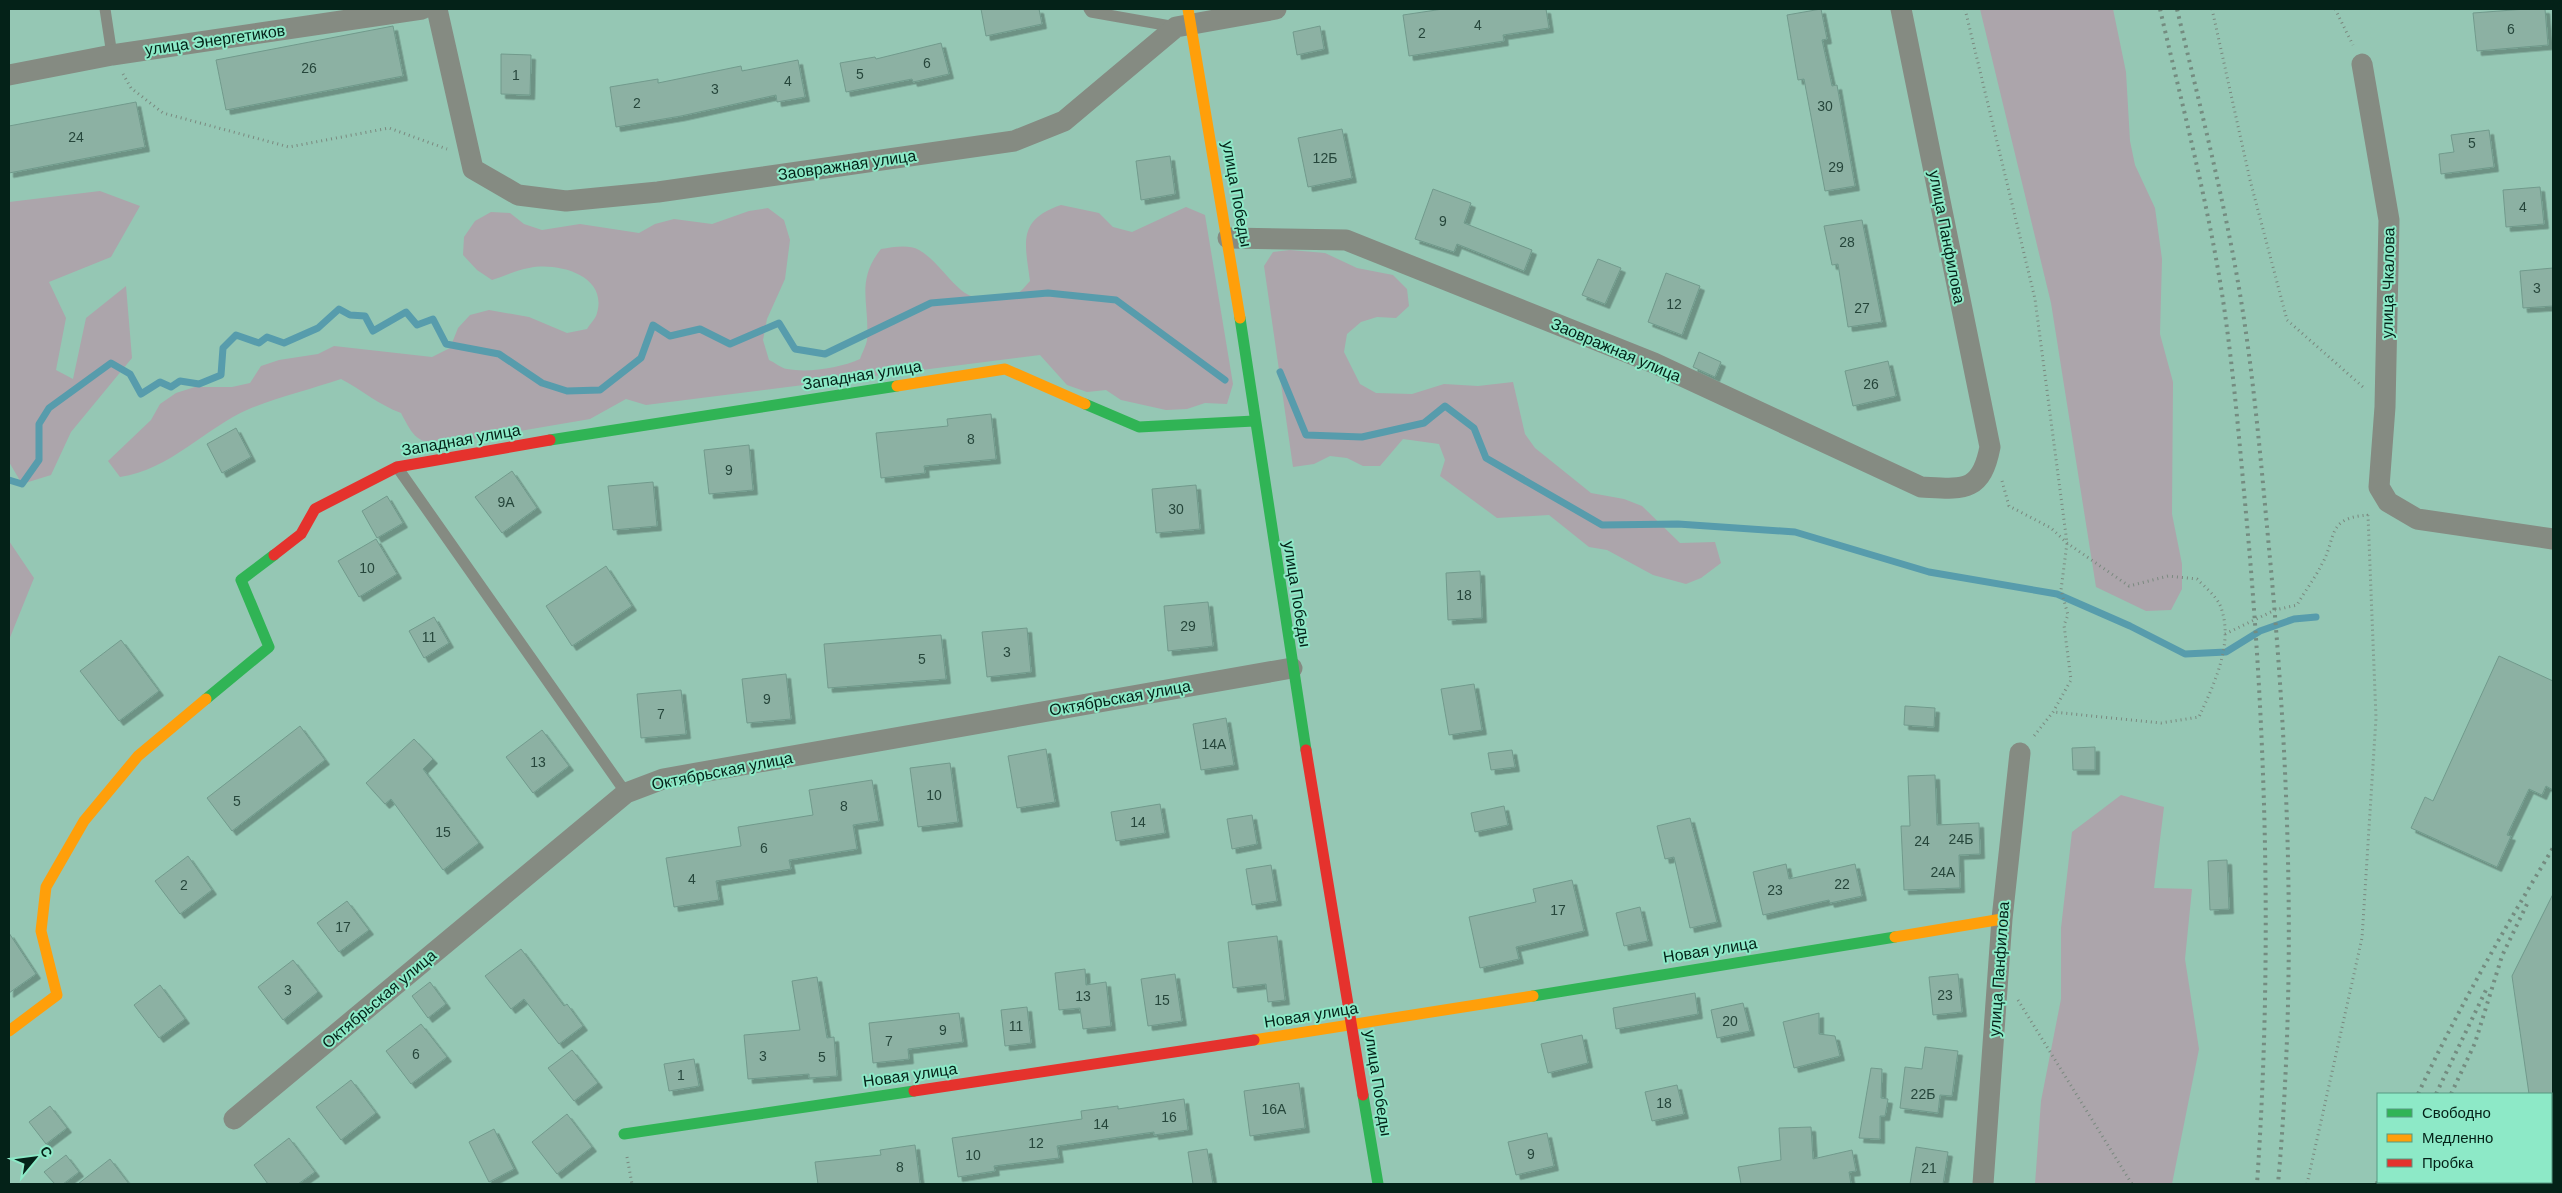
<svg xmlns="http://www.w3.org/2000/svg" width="2562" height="1193" viewBox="0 0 2562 1193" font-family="Arial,sans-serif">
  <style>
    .green { fill: #aca5ab }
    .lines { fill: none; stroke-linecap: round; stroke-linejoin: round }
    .stream { stroke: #579cac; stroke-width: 7 }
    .building { fill: #8cb1a3; stroke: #719a8c; filter: url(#shadow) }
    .path { stroke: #7a897f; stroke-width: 3; stroke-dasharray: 1 4; stroke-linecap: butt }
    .lane { stroke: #858b82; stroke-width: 11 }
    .street { stroke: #858b82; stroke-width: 21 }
    .fast { stroke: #30b455; stroke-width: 11 }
    .slow { stroke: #ff9f0a; stroke-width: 11 }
    .jam { stroke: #e5322d; stroke-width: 11 }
    .rail { stroke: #748c80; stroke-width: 4; stroke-dasharray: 2.5 5; stroke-linecap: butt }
    .labels { text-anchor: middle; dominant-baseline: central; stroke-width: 4; stroke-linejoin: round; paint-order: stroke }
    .number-label { font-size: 14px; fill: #26463b }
    .street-label { font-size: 16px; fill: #042218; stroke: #8de9c7 }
  </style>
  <defs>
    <filter id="shadow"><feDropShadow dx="4.5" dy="4.5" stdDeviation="0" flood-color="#0004"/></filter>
  </defs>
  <rect width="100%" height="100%" fill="#95c7b4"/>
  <path class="green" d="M1980,9H2113L2126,72L2130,141L2135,165L2155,208L2162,259L2160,334L2173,382L2172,514L2182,564V589L2171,610L2146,611L2096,587L2051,303Z
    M100,191L140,206L111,257L49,282L66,318L56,370L73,379L86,318L126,286L132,358L71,432L51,475L22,484L9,462V202Z
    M1061,205L1099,213L1113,227L1132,232L1186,207L1205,215L1233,384L1227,404L1205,403L1187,409L1166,410L1121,400L1106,390L1087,392L1067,385L1040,355L646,405L626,399L590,419L449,443C418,444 415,440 401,413C379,405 362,390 341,379C311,389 279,397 249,409C205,428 170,470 120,477L108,461L151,420L160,404L176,393L195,387H232L250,383L261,366L279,360L318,354L334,346L432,357L450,348L458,328L470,315L489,310L529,317L567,333L587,329C590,324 596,318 597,313C608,275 557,262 529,268C517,270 504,276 492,280L477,270L463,255L464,237L475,221L491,212L510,213L524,224L542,230L580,224L639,233L655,224L674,219L712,224L749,211L768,208L784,220L790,240L785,279L767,319L763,340L769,360C774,362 781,368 787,369C809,373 840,368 860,359C862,353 866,346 867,340C870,304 855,281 881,249C893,247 909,244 919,250C936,260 947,278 961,290C975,302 1000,303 1016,295C1021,292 1026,285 1030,281C1025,243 1017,220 1061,205Z
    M1290,250L1325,253L1357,268L1393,275L1407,289L1409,306L1396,318L1377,317L1361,322L1347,334L1344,352L1360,384L1376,393L1412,394L1444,384L1478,386L1513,382L1525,434L1535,448L1591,493L1624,499L1642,506L1680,543L1715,542L1721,563L1701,578L1686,584L1653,575L1607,550L1589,547L1549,515L1497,518L1440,476L1445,460L1439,444L1403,439L1380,466H1363L1347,458L1330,456L1314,464L1293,467L1264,266L1273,252Z
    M9,541L34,578L9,640Z
    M2121,795L2164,807L2154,888L2192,889L2185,959L2199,1049L2172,1184H2035L2041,1101L2061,999V928L2072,832Z"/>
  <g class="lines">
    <path class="stream" d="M1280,372L1306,435L1362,437L1424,423L1445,406L1474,428L1486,458L1602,525L1678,524L1795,532L1929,572L2057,594L2130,626L2185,654L2226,652L2260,631L2294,619L2316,617
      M9,480L22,484L39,460V424L49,408L111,363L130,374L141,394L160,382L171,387L180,381L199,384L221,375L223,348L236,335L259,343L267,337L284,343L318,328L339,309L350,315L365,316L373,331L406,312L417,325L433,319L446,344L499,354L542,383L567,391L600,390L641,358L653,325L670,336L700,329L730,344L779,323L795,349L825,354L931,303L1048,293L1116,300L1225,380"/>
  </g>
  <path class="building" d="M981,9H1039L1042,24L986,36Z
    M1443,9H1546L1549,28L1503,35L1504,41L1409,56L1403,15Z
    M1821,9L1827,39L1822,40L1832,86L1837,85L1855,186L1825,191L1804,79L1798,80L1787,15Z
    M2526,9H2545L2548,45L2477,51L2473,13Z
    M393,26L403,76L226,110L216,60Z
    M1320,26L1324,49L1297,55L1293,32Z
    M941,43L949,74L913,82L912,79L846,92L840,63L875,57L876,59Z
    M501,54L531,55L530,95L501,94Z
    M798,60L805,97L777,102L776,95L681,116L616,127L610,87L658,79V83L741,66L742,71Z
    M136,102L145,147L9,173V126Z
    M1342,129L1352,178L1308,187L1298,138Z
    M2489,130L2494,167L2441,174L2439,154L2454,152L2451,135Z
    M1170,156L1175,194L1141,200L1136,161Z
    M2540,187L2544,224L2506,227L2503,190Z
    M1433,189L1471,203L1464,223L1532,250L1524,271L1457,244L1454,252L1415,239Z
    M1862,220L1882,322L1848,327L1838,264L1832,265L1824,226Z
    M1598,259L1621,268L1605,304L1582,295Z
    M2553,268V306L2523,308L2520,271Z
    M1666,273L1700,286L1682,335L1648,322Z
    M1699,352L1721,362L1715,377L1693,367Z
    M1888,361L1896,396L1853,406L1845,371Z
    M991,414L996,459L924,466L925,473L881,478L876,433L948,426L947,419Z
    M236,428L251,457L222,473L207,444Z
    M749,445L753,490L709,494L704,450Z
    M512,471L537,508L502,533L475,497Z
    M653,482L657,526L613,530L608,486Z
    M1196,485L1200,529L1156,533L1152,489Z
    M387,496L403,523L377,538L362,511Z
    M376,539L397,574L359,597L338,561Z
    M606,566L632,606L572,646L546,606Z
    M1480,571L1482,618L1448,620L1446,573Z
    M1208,602L1213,646L1168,651L1164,606Z
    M434,617L449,643L424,658L409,631Z
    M1027,628L1031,672L987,677L982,632Z
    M941,635L946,679L828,688L824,644Z
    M121,640L159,691L119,721L80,671Z
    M2499,656L2553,681V790L2546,786L2542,795L2529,789L2507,835L2511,836L2497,867L2411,828L2425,797L2433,801Z
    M786,674L791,719L747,723L742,679Z
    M1474,684L1482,730L1449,735L1441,689Z
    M681,690L686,734L641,738L637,694Z
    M1905,706L1935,708L1934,727L1904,725Z
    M1226,718L1234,765L1201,770L1193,724Z
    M300,726L325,760L232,831L207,798Z
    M542,730L569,766L533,793L506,757Z
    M414,739L433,759L423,769L479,843L443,870L391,799L385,804L366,783Z
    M2095,747V770H2073L2072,748Z
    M1046,749L1055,802L1017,808L1008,756Z
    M1512,750L1515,767L1491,770L1488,753Z
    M950,763L958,822L918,827L910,768Z
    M1935,775L1937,825L1979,823L1980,854L1959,855L1960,888L1904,890L1901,826H1910L1908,776Z
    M872,780L879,821L853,825L857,849L789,860L791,869L716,881L719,900L674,907L666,858L741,846L738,827L813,815L809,790Z
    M1160,804L1165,833L1116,841L1111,812Z
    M1504,806L1508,825L1475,832L1471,813Z
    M1252,815L1257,844L1232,849L1227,819Z
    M1690,818L1717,922L1690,928L1674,857L1665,859L1657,826Z
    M188,856L212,890L180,914L155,881Z
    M2227,860L2229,909L2210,910L2208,861Z
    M1786,864L1789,879L1855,864L1862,896L1830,903L1829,900L1763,915L1753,872Z
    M1271,865L1277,901L1252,905L1246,869Z
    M1572,880L1584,931L1516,947L1519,959L1480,968L1469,917L1536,902L1533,889Z
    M2553,894V1094H2529L2512,976Z
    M347,901L369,930L339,952L317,923Z
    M1640,907L1648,941L1624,946L1616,913Z
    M9,933L36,974L9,993Z
    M1277,936L1285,1000L1268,1002L1266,984L1233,988L1228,942Z
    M521,949L564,1006L567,1004L583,1026L559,1044L524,999L511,1009L485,976Z
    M293,960L318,992L283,1020L258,987Z
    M1085,969L1086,985L1106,982L1111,1026L1083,1029L1080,1008L1059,1010L1055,973Z
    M1175,974L1182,1021L1148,1026L1141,979Z
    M1958,974L1962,1012L1933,1015L1929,977Z
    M817,977L827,1038L834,1037L837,1076L809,1078V1074L748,1079L744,1035L800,1030L792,981Z
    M430,982L446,1004L428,1018L412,996Z
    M160,985L185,1019L159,1038L134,1005Z
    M1695,993L1698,1014L1616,1029L1613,1008Z
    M1743,1003L1750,1031L1717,1038L1711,1010Z
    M1027,1007L1031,1043L1005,1046L1001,1010Z
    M959,1013L963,1042L908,1049L909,1059L873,1063L869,1023Z
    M1819,1013V1034L1835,1036L1840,1056L1794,1068L1783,1022Z
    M421,1024L447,1057L411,1084L386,1051Z
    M1582,1035L1588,1063L1548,1073L1541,1044Z
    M1925,1047L1958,1051L1952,1096L1940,1095L1938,1113L1900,1108L1905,1067L1922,1069Z
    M572,1050L598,1083L574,1101L548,1068Z
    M694,1059L699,1086L669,1091L664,1064Z
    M1871,1068L1882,1069L1881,1098L1888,1099L1885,1116H1880V1139L1859,1138Z
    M351,1080L376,1113L341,1140L316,1107Z
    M1299,1083L1305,1128L1250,1136L1244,1091Z
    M1677,1085L1684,1114L1652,1121L1645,1092Z
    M1184,1099L1188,1130L1154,1135V1132L1057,1146L1059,1158L994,1166L995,1171L958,1177L952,1138L1082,1119L1081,1111L1118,1106V1109Z
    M50,1106L67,1128L46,1144L29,1122Z
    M567,1114L592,1147L557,1174L532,1142Z
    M1811,1127L1813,1159L1852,1150L1856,1171L1849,1172L1851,1184H1741L1738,1167L1781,1160L1779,1128Z
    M494,1129L514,1169L489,1182L469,1142Z
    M1547,1133L1554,1166L1516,1175L1508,1142Z
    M289,1138L315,1172L298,1184H268L254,1165Z
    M915,1145L920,1184H818L815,1162L881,1155L880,1150Z
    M1916,1147L1948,1152L1943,1184H1910Z
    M1207,1149L1213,1184H1193L1188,1152Z
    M66,1155L79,1172L63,1184H55L44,1172Z
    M110,1159L129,1184H78Z"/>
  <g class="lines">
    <path class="path" d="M1965,9L2035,299L2067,543L2061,590L2068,615L2064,625L2071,680L2053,712L2034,736
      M2212,9L2250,180L2287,320L2363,387
      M2335,9L2353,45
      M123,74L131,88L163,113L289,147L389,128L447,149
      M2002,481L2009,506L2051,528L2067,543L2129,586L2168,576L2197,579C2204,586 2216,596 2220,605C2235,642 2214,684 2199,717L2161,723L2053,712
      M2225,634L2275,610L2297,605C2305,591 2315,578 2322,564C2337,537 2326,518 2368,515
      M2018,1000L2132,1184
      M627,1157L632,1184
      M2307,1184L2362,938L2376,718L2368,515L2371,514"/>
    <path class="lane" d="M105,9L112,55
      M1089,9L1091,12L1176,27
      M397,467L626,793"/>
    <path class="street" d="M437,9L473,169L518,195L566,201L658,192L1014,141L1064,121L1176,27L1276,9
      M2362,64L2389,220L2385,407L2379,487L2388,502L2417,519L2553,539
      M9,75L112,55L422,9
      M1228,238L1346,240L1654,363L1921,487C1962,489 1981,494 1990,447L1901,9
      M234,1119L626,793L663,779L1292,668
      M1983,1184L2002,919L2020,753"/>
    <path class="fast" d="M1240,318L1306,750
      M1085,404L1139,427L1254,421
      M550,440L897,386
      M206,699L269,647L241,580L274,555
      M1533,996L1895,937
      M1363,1095L1378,1184
      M624,1134L914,1091"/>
    <path class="slow" d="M1188,9L1240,318
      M897,386L1005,369L1085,404
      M1895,937L2002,919
      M9,1031L57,995L41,931L46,887L84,821L138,756L206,699
      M1254,1040L1533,996"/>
    <path class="jam" d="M274,555L301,534L315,509L397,467L550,440
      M1306,750L1363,1095
      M914,1091L1254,1040"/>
    <path class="rail" d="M2160,9C2182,105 2208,202 2223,300C2234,374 2240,449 2247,524C2267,744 2272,964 2257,1184
      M2177,9C2199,103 2224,198 2240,294C2254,378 2261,463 2269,548C2289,759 2297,973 2278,1184
      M2418,1094C2458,1009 2504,929 2553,848
      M2436,1094L2486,990
      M2451,1094L2475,1043L2502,956L2529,900
      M2377,1184L2378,1180
      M2395,1184L2396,1182
      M2409,1184L2410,1182"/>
  </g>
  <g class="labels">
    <g class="number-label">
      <text x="1478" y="25">4</text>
      <text x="2511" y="29">6</text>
      <text x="1422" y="33">2</text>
      <text x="927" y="63">6</text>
      <text x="309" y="68">26</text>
      <text x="860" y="74">5</text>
      <text x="516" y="75">1</text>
      <text x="788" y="81">4</text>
      <text x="715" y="89">3</text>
      <text x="637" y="103">2</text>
      <text x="1825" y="106">30</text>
      <text x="76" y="137">24</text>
      <text x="2472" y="143">5</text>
      <text x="1325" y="158">12Б</text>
      <text x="1836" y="167">29</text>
      <text x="2523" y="207">4</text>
      <text x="1443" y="221">9</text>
      <text x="1847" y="242">28</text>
      <text x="2537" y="288">3</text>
      <text x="1674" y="304">12</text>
      <text x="1862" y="308">27</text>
      <text x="1871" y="384">26</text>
      <text x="971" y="439">8</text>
      <text x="729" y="470">9</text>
      <text x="506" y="502">9А</text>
      <text x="1176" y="509">30</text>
      <text x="367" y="568">10</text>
      <text x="1464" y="595">18</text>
      <text x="1188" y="626">29</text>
      <text x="429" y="637">11</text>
      <text x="1007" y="652">3</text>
      <text x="922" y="659">5</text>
      <text x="767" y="699">9</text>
      <text x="661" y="714">7</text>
      <text x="1214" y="744">14А</text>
      <text x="538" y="762">13</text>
      <text x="934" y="795">10</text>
      <text x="237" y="801">5</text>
      <text x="844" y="806">8</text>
      <text x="1138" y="822">14</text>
      <text x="443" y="832">15</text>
      <text x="1961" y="839">24Б</text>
      <text x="1922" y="841">24</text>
      <text x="764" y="848">6</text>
      <text x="1943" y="872">24А</text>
      <text x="692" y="879">4</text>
      <text x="1842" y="884">22</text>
      <text x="184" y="885">2</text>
      <text x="1775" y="890">23</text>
      <text x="1558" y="910">17</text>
      <text x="343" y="927">17</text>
      <text x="288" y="990">3</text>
      <text x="1945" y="995">23</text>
      <text x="1083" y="996">13</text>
      <text x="1162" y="1000">15</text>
      <text x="1730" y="1021">20</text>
      <text x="1016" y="1026">11</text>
      <text x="943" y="1030">9</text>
      <text x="889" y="1041">7</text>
      <text x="416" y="1054">6</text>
      <text x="763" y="1056">3</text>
      <text x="822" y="1057">5</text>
      <text x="681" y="1075">1</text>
      <text x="1923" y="1094">22Б</text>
      <text x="1664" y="1103">18</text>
      <text x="1274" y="1109">16А</text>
      <text x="1169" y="1117">16</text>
      <text x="1101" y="1124">14</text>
      <text x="1036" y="1143">12</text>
      <text x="1531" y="1154">9</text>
      <text x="973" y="1155">10</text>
      <text x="900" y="1167">8</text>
      <text x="1929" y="1168">21</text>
    </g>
    <g class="street-label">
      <text transform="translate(215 40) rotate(-8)">улица Энергетиков</text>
      <text transform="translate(847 165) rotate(-8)">Заовражная улица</text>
      <text transform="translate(1237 194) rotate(80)">улица Победы</text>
      <text transform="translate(1947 237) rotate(79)">улица Панфилова</text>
      <text transform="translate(2388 283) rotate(-89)">улица Чкалова</text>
      <text transform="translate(1616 350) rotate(23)">Заовражная улица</text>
      <text transform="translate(862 375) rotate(-9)">Западная улица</text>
      <text transform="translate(461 440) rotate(-10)">Западная улица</text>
      <text transform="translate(1297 594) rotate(81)">улица Победы</text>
      <text transform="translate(1120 698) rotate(-10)">Октябрьская улица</text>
      <text transform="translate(722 771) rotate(-11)">Октябрьская улица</text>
      <text transform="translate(1710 950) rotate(-9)">Новая улица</text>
      <text transform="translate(1999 969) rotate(-86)">улица Панфилова</text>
      <text transform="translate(379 999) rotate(-40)">Октябрьская улица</text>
      <text transform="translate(1311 1015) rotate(-9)">Новая улица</text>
      <text transform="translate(910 1075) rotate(-8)">Новая улица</text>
      <text transform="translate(1378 1083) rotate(81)">улица Победы</text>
    </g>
  </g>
  <rect width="2562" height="1193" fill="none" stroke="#042218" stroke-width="20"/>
  <rect x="2377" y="1093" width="175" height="90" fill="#8de9c7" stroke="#569981"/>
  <rect x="2387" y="1109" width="25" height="8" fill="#30b455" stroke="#569981"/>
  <text x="2422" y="1118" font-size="15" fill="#042218">Свободно</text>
  <rect x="2387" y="1134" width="25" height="8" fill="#ff9f0a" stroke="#569981"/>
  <text x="2422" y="1143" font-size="15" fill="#042218">Медленно</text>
  <rect x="2387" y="1159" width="25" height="8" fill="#e5322d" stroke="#569981"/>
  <text x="2422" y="1168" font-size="15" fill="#042218">Пробка</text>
  <g transform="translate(35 1158) rotate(61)" stroke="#8de9c7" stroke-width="4" paint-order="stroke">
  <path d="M0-4L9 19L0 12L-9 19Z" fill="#042218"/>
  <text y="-8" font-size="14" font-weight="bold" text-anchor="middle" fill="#042218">С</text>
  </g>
</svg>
